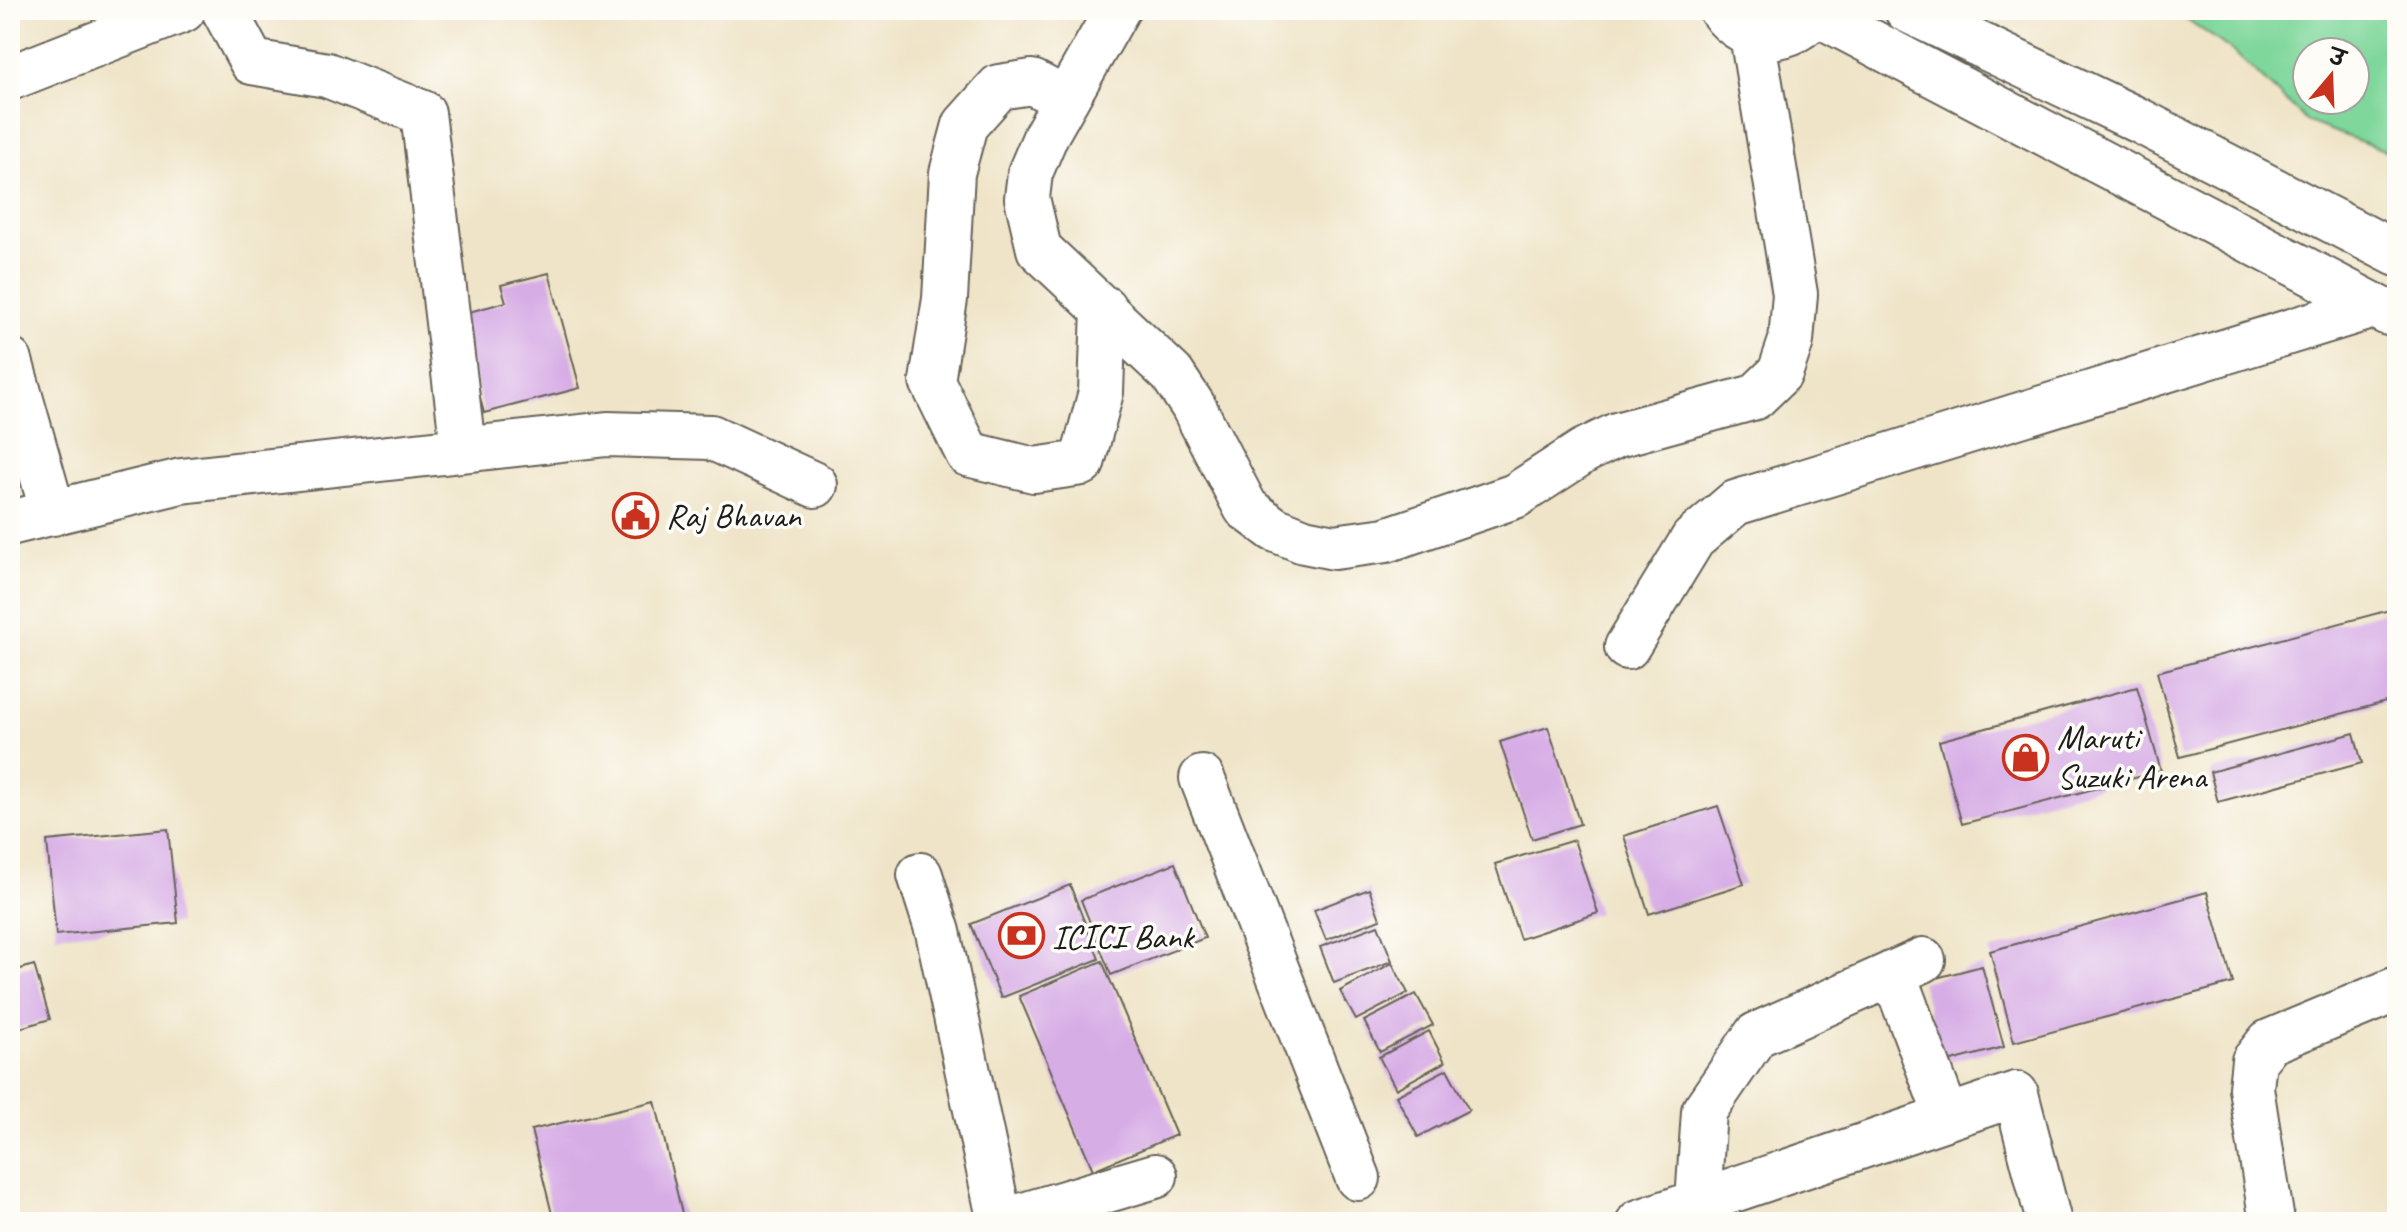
<svg xmlns="http://www.w3.org/2000/svg" width="2407" height="1232" viewBox="0 0 2407 1232" font-family="Caveat,'Playpen Sans Deva',sans-serif">
  <style>
    .green { fill: #7fd79b; stroke: #4e7a5c; stroke-width: 2; fill-rule: evenodd }
    .building { fill: #d7ade6 }
    .lines { fill: none; stroke-linecap: round; stroke-linejoin: round }
    .minor-casing { stroke: #666258; stroke-width: 48 }
    .minor { stroke: #fff; stroke-width: 44 }
    .labels { text-anchor: middle; dominant-baseline: central; stroke-width: 7; stroke-linejoin: round; paint-order: stroke }
    .poi-label { font-size: 34px; fill: #1c1c1c; stroke: #fdfcf7; text-anchor: start }
  </style>
  <rect width="100%" height="100%" fill="#fdfcf7"/>
  <filter id="ink" filterUnits="userSpaceOnUse"><feTurbulence type="fractalNoise" baseFrequency=".0125" numOctaves="2"/><feDisplacementMap in="SourceGraphic" scale="16" xChannelSelector="R" yChannelSelector="G"/><feConvolveMatrix kernelMatrix="1 2 1 2 8 2 1 2 1" color-interpolation-filters="sRGB"/></filter>
  <filter id="wash" filterUnits="userSpaceOnUse"><feTurbulence type="fractalNoise" baseFrequency=".006" numOctaves="4" result="noise"/><feDisplacementMap in="SourceGraphic" scale="32" xChannelSelector="R" yChannelSelector="G"/><feGaussianBlur stdDeviation="1.8" result="paint"/><feColorMatrix in="noise" values="0 0 0 0 0 0 0 0 0 0 0 0 0 0 0 0 0 1.4 0 .05"/><feComposite in="paint" operator="in"/></filter>
  <g filter="url(#wash)">
    <rect width="100%" height="100%" fill="#efe4c8"/>
    <path class="green" d="M2174,10H2397V155L2308,122L2234,52ZM2307,52H2355V100H2307Z"/>
    <g id="blocks">
      <path class="building" d="M549,273L580,388L484,413L458,315L506,302L501,285Z
        M2397,608V699L2180,757L2157,672Z
        M2137,687L2161,771L1962,824L1939,741Z
        M1548,727L1580,824L1532,839L1500,742Z
        M2354,733L2362,763L2218,802L2210,772Z
        M1718,806L1744,884L1649,914L1624,836Z
        M168,829L178,923L56,935L47,841Z
        M1574,840L1598,913L1520,939L1495,864Z
        M1175,863L1205,938L1111,975L1081,900Z
        M1070,885L1099,959L1001,998L971,924Z
        M1369,889L1380,919L1326,940L1314,910Z
        M2207,892L2233,983L2014,1042L1990,951Z
        M1378,925L1392,961L1334,983L1320,947Z
        M1102,961L1176,1135L1093,1170L1019,996Z
        M1392,963L1408,993L1356,1020L1340,991Z
        M34,965L50,1019L10,1031V972Z
        M1982,966L2004,1047L1944,1063L1921,982Z
        M1416,994L1433,1025L1380,1052L1364,1021Z
        M1429,1031L1445,1062L1396,1089L1379,1057Z
        M1447,1069L1469,1110L1418,1137L1396,1096Z
        M655,1101L684,1222H554L531,1130Z"/>
    </g>
  </g>
  <g filter="url(#ink)">
    <use href="#blocks" fill-opacity="0" stroke="#666258" stroke-width="2"/>
    <g class="lines">
      <defs>
        <path id="minor" d="M224,10L252,62L327,75L423,113L463,448
          M1117,10L1046,135L1030,173L1027,198L1039,249L1172,374L1193,406L1246,508L1274,529L1304,541L1334,547L1386,540L1515,496L1584,451L1617,435L1755,397L1780,373L1791,341L1795,294L1752,35
          M1721,10C1745,45 1793,46 1817,10
          M1907,10L2140,121L2397,254
          M1816,13L2388,313
          M10,78L183,10
          M1066,100L1032,82L999,87L965,125L952,173L945,299L932,381L968,454L1034,470L1082,463L1101,392L1104,308
          M10,361L53,513
          M10,523L181,481L607,434L711,437L815,485
          M1627,647L1693,539L1735,503L2373,306
          M1202,778L1358,1178
          M920,875L938,932L1000,1222
          M1893,973L1947,1117
          M1000,1222L1155,1176
          M1639,1222L2016,1094L2049,1222
          M1703,1222L1698,1202L1704,1111L1756,1035L1923,960
          M2272,1222L2251,1088L2254,1061L2269,1042L2397,989"/>
      </defs>
      <use href="#minor" class="minor-casing"/>
      <use href="#minor" class="minor"/>
    </g>
  </g>
  <defs>
    <symbol id="civic-ring" viewBox="-11 -11 22 22"><circle r="9.5" fill="#fdfcf7" stroke="#c8321e" stroke-width="1.5"/><path d="M-.6-6.5H3V-4.5H.6V-3L4-1V1h2V6H-6V1h2V-1L-.6-3ZM-1.2 2.5V6h2.4V2.5Z" fill="#c8321e"/></symbol>
    <symbol id="shop-ring" viewBox="-11 -11 22 22"><circle r="9.5" fill="#fdfcf7" stroke="#c8321e" stroke-width="1.5"/><path d="M-5-2.5h2.3a2.7 3.5 0 0 1 5.4 0H5L5.5 6h-11ZM-1.5-2.5h3a1.5 2.3 0 0 0-3 0Z" fill="#c8321e"/></symbol>
    <symbol id="bank-ring" viewBox="-11 -11 22 22"><circle r="9.5" fill="#fdfcf7" stroke="#c8321e" stroke-width="1.5"/><path d="M-6-4H6V4H-6ZM0-2.3a2.3 2.3 0 1 0 0 4.6a2.3 2.3 0 1 0 0-4.6Z" fill="#c8321e"/></symbol>
  </defs>
  <g fill-rule="evenodd">
    <use href="#civic-ring" x="610" y="490" width="51" height="51"/>
    <use href="#shop-ring" x="2000" y="732" width="51" height="51"/>
    <use href="#bank-ring" x="996" y="910" width="51" height="51"/>
  </g>
  <g class="labels">
    <g class="poi-label">
      <text x="666" y="515">Raj Bhavan</text>
      <text x="2057" y="737">Maruti<tspan x="2057" dy="39">Suzuki Arena</tspan></text>
      <text x="1052" y="936">ICICI Bank</text>
    </g>
  </g>
  <rect width="2407" height="1232" fill="none" stroke="#fdfcf7" stroke-width="40"/>
  <g transform="translate(2331 76) rotate(19)"><circle r="38" fill="#fdfcf7" stroke="#a3a29f" stroke-width="2"/>
  <path d="M0-6L14 30L0 20L-14 30Z" fill="#c8321e"/>
  <text y="-12" font-size="22" font-weight="bold" text-anchor="middle" fill="#1c1c1c">उ</text>
  </g>
</svg>
